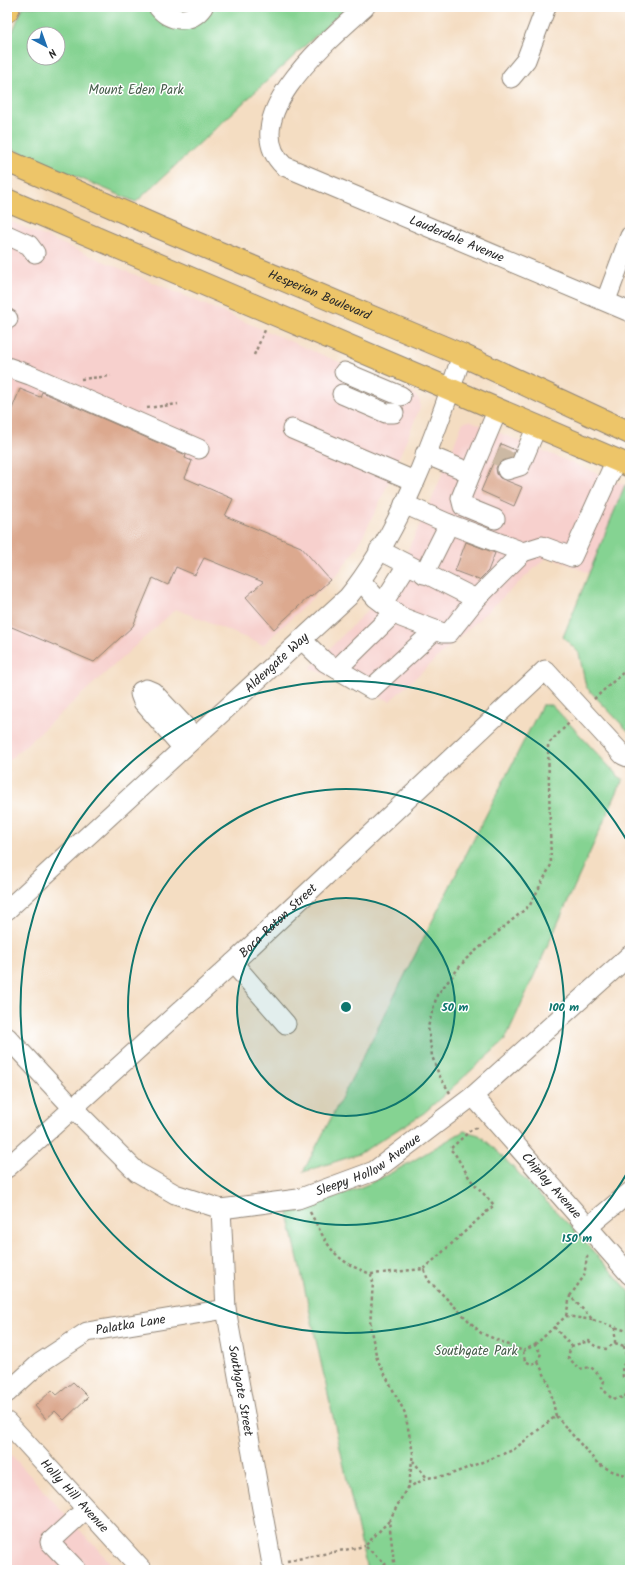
<svg xmlns="http://www.w3.org/2000/svg" width="637" height="1577" viewBox="0 0 637 1577" font-family="Kalam,sans-serif">
  <style>
    .built { fill: #f7d0cd }
    .green { fill: #85d392; stroke: #587f5e; fill-rule: evenodd }
    .building { fill: #dca98f }
    .lines { fill: none; stroke-linecap: round; stroke-linejoin: round }
    .minor-tunnel { stroke: #ccb9a4; stroke-width: 19; stroke-dasharray: 19 10; stroke-linecap: butt }
    .minor-casing { stroke: #908476; stroke-width: 21 }
    .major-casing { stroke: #908476; stroke-width: 24 }
    .path { stroke: #908476; stroke-width: 2.5; stroke-dasharray: 3 3; stroke-linecap: butt }
    .minor { stroke: #fff; stroke-width: 19 }
    .major { stroke: #edc569; stroke-width: 22 }
    .ring { fill: none; stroke: #0f766e; stroke-width: 2 }
    .labels { text-anchor: middle; dominant-baseline: central; stroke-width: 3; stroke-linejoin: round; paint-order: stroke }
    .park-label { font-size: 13px; fill: #465d4a; stroke: #fff }
    .street-label { font-size: 13px; fill: #2b2b2b; stroke: #fff }
    .centre { fill: #0f766e; stroke: #fff; stroke-width: 2 }
    .ring-label { font-size: 12px; text-anchor: middle; font-weight: bold; fill: #0f766e; stroke: #fff; stroke-width: 3; stroke-linejoin: round; paint-order: stroke }
  </style>
  <rect width="100%" height="100%" fill="#fff"/>
  <filter id="ink" filterUnits="userSpaceOnUse"><feTurbulence type="fractalNoise" baseFrequency=".025" numOctaves="2"/><feDisplacementMap in="SourceGraphic" scale="8" xChannelSelector="R" yChannelSelector="G"/><feConvolveMatrix kernelMatrix="1 2 1 2 8 2 1 2 1" color-interpolation-filters="sRGB"/></filter>
  <filter id="wash" filterUnits="userSpaceOnUse"><feTurbulence type="fractalNoise" baseFrequency=".012" numOctaves="4" result="noise"/><feDisplacementMap in="SourceGraphic" scale="16" xChannelSelector="R" yChannelSelector="G"/><feGaussianBlur stdDeviation="0.9" result="paint"/><feColorMatrix in="noise" values="0 0 0 0 0 0 0 0 0 0 0 0 0 0 0 0 0 1.4 0 .05"/><feComposite in="paint" operator="in"/></filter>
  <g filter="url(#wash)">
    <rect width="100%" height="100%" fill="#f4ddc2"/>
    <path class="built" d="M7,220L414,394L420,401V408L380,502L358,546L338,574L263,645L176,609L7,762Z
      M471,421L625,485L589,573L548,556L390,701L310,668L372,606L398,570L432,499L463,422Z
      M7,1450L62,1511L117,1570H7Z"/>
    <path class="green" d="M23,7H347L136,202L7,147V45ZM34,34H58V58H34Z
      M625,485L630,487V733L586,687L579,653L563,637Z
      M542,705H552L618,776L623,779L505,1040L424,1113L359,1154L303,1172L382,1020Z
      M464,1131L479,1135L494,1148L572,1228L630,1292V1570H367L287,1209C309,1204 332,1199 354,1190C393,1175 428,1151 464,1131Z"/>
    <g id="blocks">
      <path class="building" d="M20,389L40,397L42,392L186,455L185,458L192,461L185,478L233,499L225,516L301,547L330,580L311,597L310,596L274,629L246,597L263,582L204,558L195,575L176,567L168,585L153,578L133,626L94,662L7,625V407L12,409Z
        M501,444L515,450L512,457L499,462L496,468L497,474L500,478L522,487L514,506L481,491Z
        M466,542L495,553L488,571L479,580L455,571Z
        M73,1382L88,1397L64,1420L55,1411L46,1419L35,1406L52,1390L57,1395Z"/>
    </g>
  </g>
  <g filter="url(#ink)">
    <use href="#blocks" fill-opacity="0" stroke="#908476" stroke-width="1"/>
    <g class="lines">
      <path class="minor-tunnel" d="M496,455L511,462"/>
      <defs>
        <g id="minor">
          <path d="M158,7C170,22 191,24 203,7"/>
          <path id="s1" d="M365,7C333,36 233,118 284,166L630,312"/>
          <path d="M511,78L526,60L546,7"/>
          <path d="M7,235L29,245L35,253"/>
          <path d="M606,300L630,236"/>
          <path d="M7,319H8"/>
          <path d="M7,367L30,375L199,449"/>
          <path d="M344,372L401,396"/>
          <path d="M342,394L386,413H394"/>
          <path d="M292,429L414,481"/>
          <path d="M425,454L471,473L498,409"/>
          <path d="M507,470L520,466L537,426"/>
          <path d="M471,473L461,498L463,506L495,519"/>
          <path d="M404,504L449,524L523,552"/>
          <path d="M379,550L476,599"/>
          <path d="M424,574L449,524"/>
          <path d="M361,581L376,598L401,617L443,633H449L476,599L523,552L542,546L572,557L616,460"/>
          <path d="M383,603L407,565"/>
          <path d="M301,639L325,662L371,689L435,630"/>
          <path d="M337,669L395,612"/>
          <path d="M183,748L143,702L140,694L141,691L146,689L153,692L195,737"/>
          <path id="s2" d="M7,910L348,597C401,532 436,434 462,355"/>
          <path d="M233,963L286,1024"/>
          <path id="s3" d="M7,1037L73,1108L137,1172L175,1194L221,1209L298,1199L374,1171L473,1096L630,955"/>
          <path id="s4" d="M473,1096L630,1275"/>
          <path id="s5" d="M7,1168L233,963L545,670L623,755L630,758"/>
          <path id="s6" d="M221,1209L226,1309L273,1570"/>
          <path d="M588,1227L630,1192"/>
          <path id="s7" d="M7,1393L40,1363L87,1332L226,1309"/>
          <path id="s8" d="M7,1422L142,1570"/>
          <path d="M77,1570L50,1542L86,1509"/>
        </g>
        <g id="major">
          <path d="M7,11L9,7"/>
          <path id="s9" d="M7,161L158,227L462,355L630,433"/>
          <path d="M7,200L630,466"/>
        </g>
      </defs>
      <use href="#minor" class="minor-casing"/>
      <use href="#major" class="major-casing"/>
      <path class="path" d="M254,355L266,328
        M81,379L111,376
        M147,408L178,404
        M594,699L626,670L630,661
        M450,1093L439,1075L432,1056L428,1027L437,995L466,959L530,905L551,865L548,744L571,721
        M310,1212C329,1247 332,1260 371,1274L373,1282L370,1326L377,1359L405,1413L413,1453L409,1484L389,1521L395,1570
        M424,1269L494,1205L470,1179L455,1154L450,1149L471,1130L478,1127
        M371,1274L424,1269L428,1280L481,1333L523,1351L525,1361L531,1364L538,1362L549,1384L556,1416L513,1450L449,1475L427,1478
        M570,1296L584,1276L587,1257L590,1254
        M593,1320L630,1332
        M554,1327L571,1346L568,1357L579,1369L591,1367L604,1381L602,1388L612,1399L625,1397L630,1404
        M615,1343L624,1346L630,1339
        M615,1343V1327
        M535,1345L566,1316L593,1320L570,1296L566,1316
        M571,1346L589,1341L595,1346L606,1349L615,1343
        M624,1346L627,1360L622,1367L623,1377L630,1384
        M523,1351L535,1345L541,1353L538,1362
        M625,1397L630,1385
        M556,1416L598,1464L614,1472L630,1476
        M407,1488L427,1478L413,1461
        M389,1521L365,1546L392,1570
        M287,1561L365,1546"/>
      <use href="#minor" class="minor"/>
      <use href="#major" class="major"/>
    </g>
  </g>
  <circle cx="346" cy="1007" r="109" fill="#0f766e" fill-opacity=".12"/>
  <g class="ring">
    <circle cx="346" cy="1007" r="109"/>
    <circle cx="346" cy="1007" r="218"/>
    <path d="M630 1168A326 326 0 1 1 630 846"/>
  </g>
  <g class="labels">
    <g class="park-label">
      <text x="136" y="90">Mount Eden Park</text>
      <text x="476" y="1351">Southgate Park</text>
    </g>
    <g class="street-label">
      <text stroke="none"><textPath href="#s1" startOffset="386">Lauderdale Avenue</textPath></text>
      <text stroke="none"><textPath href="#s9" startOffset="340">Hesperian Boulevard</textPath></text>
      <text stroke="none"><textPath href="#s2" startOffset="366">Aldengate Way</textPath></text>
      <text stroke="none"><textPath href="#s5" startOffset="367">Boca Raton Street</textPath></text>
      <text stroke="none"><textPath href="#s3" startOffset="436">Sleepy Hollow Avenue</textPath></text>
      <text stroke="none"><textPath href="#s4" startOffset="119">Chiplay Avenue</textPath></text>
      <text stroke="none"><textPath href="#s7" startOffset="145">Palatka Lane</textPath></text>
      <text stroke="none"><textPath href="#s6" startOffset="183">Southgate Street</textPath></text>
      <text stroke="none"><textPath href="#s8" startOffset="100">Holly Hill Avenue</textPath></text>
    </g>
  </g>
  <circle cx="346" cy="1007" r="6" class="centre"/>
  <g class="ring-label">
    <text x="455" y="1011">50 m</text>
    <text x="564" y="1011">100 m</text>
    <text x="577" y="1242">150 m</text>
  </g>
  <rect width="637" height="1577" fill="none" stroke="#fff" stroke-width="24"/>
  <g transform="translate(46 46) rotate(139)"><circle r="19" fill="#ffffff" stroke="#aaaaaa"/>
  <path d="M0-3L7 15L0 10L-7 15Z" fill="#1f6fb2"/>
  <text y="-6" font-size="11" font-weight="bold" text-anchor="middle" fill="#2b2b2b">N</text>
  </g>
</svg>
